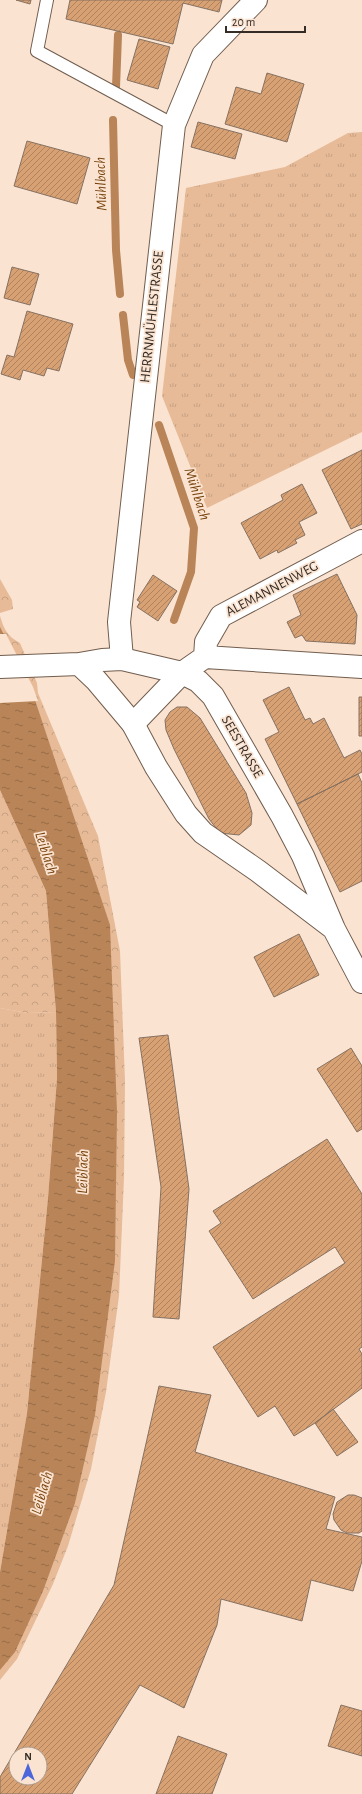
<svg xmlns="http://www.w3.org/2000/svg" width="362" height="1794" viewBox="0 0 362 1794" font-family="'Alegreya Sans',sans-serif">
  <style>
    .grass { fill: url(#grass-tufts) }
    .forest { fill: url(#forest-crowns) }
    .water { fill: url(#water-ripples) }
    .pier { fill: #fae3d1 }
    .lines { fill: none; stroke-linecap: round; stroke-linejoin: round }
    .stream { stroke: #b98457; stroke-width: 8 }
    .building { fill: url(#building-hatch); stroke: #867161; fill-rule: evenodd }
    .service-casing { stroke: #715d4e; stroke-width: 14 }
    .minor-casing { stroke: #715d4e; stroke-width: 24 }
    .primary-casing { stroke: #715d4e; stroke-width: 24 }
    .service { stroke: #fff; stroke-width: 12 }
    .minor { stroke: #fff; stroke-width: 22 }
    .primary { stroke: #fff; stroke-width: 22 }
    .labels { text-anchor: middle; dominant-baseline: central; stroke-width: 3.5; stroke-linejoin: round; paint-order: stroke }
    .street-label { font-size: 14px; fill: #352c25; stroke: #fae3d1 }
    .water-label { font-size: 15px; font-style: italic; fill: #78440e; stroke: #fae3d1 }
  </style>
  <defs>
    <pattern id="grass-tufts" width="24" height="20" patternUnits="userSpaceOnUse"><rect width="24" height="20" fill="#e7bb98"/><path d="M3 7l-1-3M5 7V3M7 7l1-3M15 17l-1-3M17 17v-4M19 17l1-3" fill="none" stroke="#c7a183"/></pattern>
    <pattern id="forest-crowns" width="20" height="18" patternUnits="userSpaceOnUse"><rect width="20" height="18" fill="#e7bb98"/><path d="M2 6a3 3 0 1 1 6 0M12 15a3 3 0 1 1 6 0" fill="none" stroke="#c7a183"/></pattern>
    <pattern id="water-ripples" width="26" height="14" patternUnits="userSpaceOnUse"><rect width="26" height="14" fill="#b98457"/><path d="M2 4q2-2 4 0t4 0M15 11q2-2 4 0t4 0" fill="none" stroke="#976c48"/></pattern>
    <pattern id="building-hatch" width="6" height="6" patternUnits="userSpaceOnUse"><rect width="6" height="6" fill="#d8a173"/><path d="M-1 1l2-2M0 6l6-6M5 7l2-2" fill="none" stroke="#b0835e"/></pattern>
  </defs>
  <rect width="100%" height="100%" fill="#fae3d1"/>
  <path class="grass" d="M362,132V432L207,508L162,396L186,188L285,167L348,133Z
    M0,1008L28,1013L56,1012L57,1078L48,1198L27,1413L0,1572Z"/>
  <path class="forest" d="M0,579L12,600L13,609L0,613Z
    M0,616C4,629 7,636 20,643L37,683L38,693L98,836L120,951L125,1081L124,1178L119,1296L106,1392L91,1469L68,1546L53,1584L17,1659L0,1680V1604L20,1571L81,982L0,740Z
    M0,790L46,891L56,1012L28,1013L0,1008Z"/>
  <path class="water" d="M0,627L31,688L110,925L117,1112L115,1261L95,1415L75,1503L43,1591L15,1652L0,1670V1572L27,1413L48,1198L57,1078L56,1012L46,891L0,790Z"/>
  <path class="pier" d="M0,634H6L33,687L38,701L0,703Z"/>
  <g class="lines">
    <path class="stream" d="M116,87L118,35
      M113,120L116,250L120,294
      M123,315L128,360L133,375
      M159,425L194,528L191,572L174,620"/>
  </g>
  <path class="building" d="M16,0H31L30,4Z
    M70,0H222L219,12L183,3L173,44L66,19Z
    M139,39L170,47L158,89L127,80Z
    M267,73L304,84L287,142L225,124L236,87L261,94Z
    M198,122L242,134L235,159L191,147Z
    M27,141L90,158L77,204L14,186Z
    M12,267L39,274L30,305L4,298Z
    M27,311L73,324L59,371L47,368L44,376L23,370L20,380L1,374L7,355L14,357Z
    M362,450V524L351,529L322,470Z
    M302,484L317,513L299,522L305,535L295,540L297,543L278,553L277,550L260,559L241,523L283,500L281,495Z
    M337,574L357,615L355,644L306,641L302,635L295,638L287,622L301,615L293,595Z
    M153,575L177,591L158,621L137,607L140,602L137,600Z
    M289,687L305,720L310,718L313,724L324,718L344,758L360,750L362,754V772L297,804L265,739L279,732L263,700Z
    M359,697H362V736H359Z
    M177,707H187L200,718L246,793L252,813L251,825L239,835L220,833L209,819L174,749L166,730L165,720L170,712Z
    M358,774L362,783V881L340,892L297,804Z
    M299,934L319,975L274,997L254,957Z
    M168,1035L189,1189L179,1319L153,1317L161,1187L139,1038Z
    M351,1048L362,1066V1129L357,1132L317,1069Z
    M327,1139L362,1194V1347L359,1349L362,1354V1388L315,1423L294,1436L275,1406L258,1417L213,1347L345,1263L335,1247L253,1299L209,1231L221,1223L213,1211Z
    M159,1386L211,1395L195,1452L335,1497L326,1529L362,1537V1561L353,1591L311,1580L302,1621L221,1599L217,1625L184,1708L140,1685L72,1794H0V1777L114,1585ZM16,1754H40V1778H16Z
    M333,1409L358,1442L337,1456L315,1423Z
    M348,1495H354L362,1498V1531L359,1533H347L341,1530L334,1520L333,1514L337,1502Z
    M341,1705L362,1711V1756L328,1746Z
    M178,1736L227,1754L212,1794H156Z"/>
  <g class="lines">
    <defs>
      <path id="service" d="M47,0L37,51L174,125"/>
      <path id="minor" d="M205,657L206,642L221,616L362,541
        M122,659L119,622L174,125L203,55L256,0
        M133,724L182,673L205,657L362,667"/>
      <path id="primary" d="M79,664L96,680L133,724L156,767L186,814L203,833L258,871L333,928
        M0,667L79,664L102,660L122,659L182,673L198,681L213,696L282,816L303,856L334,929L362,982"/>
    </defs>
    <use href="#service" class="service-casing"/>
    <use href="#minor" class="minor-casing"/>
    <use href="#primary" class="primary-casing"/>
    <use href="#service" class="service"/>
    <use href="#minor" class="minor"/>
    <use href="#primary" class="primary"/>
  </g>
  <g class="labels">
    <g class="street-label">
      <text transform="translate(152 317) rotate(-84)">HERRNMÜHLESTRASSE</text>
      <text transform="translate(272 589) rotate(-28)">ALEMANNENWEG</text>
      <text transform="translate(242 747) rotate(60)">SEESTRASSE</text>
    </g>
    <g class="water-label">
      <text transform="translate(101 184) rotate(-92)">Mühlbach</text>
      <text transform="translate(197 494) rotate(72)">Mühlbach</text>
      <text transform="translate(46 853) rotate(72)">Leiblach</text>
      <text transform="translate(83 1172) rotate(-89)">Leiblach</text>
      <text transform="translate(42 1493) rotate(-74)">Leiblach</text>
    </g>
  </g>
  <g transform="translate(28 1766)"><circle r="19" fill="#fae3d1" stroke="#ab9a8c"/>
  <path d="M0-3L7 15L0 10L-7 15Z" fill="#4d66db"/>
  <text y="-6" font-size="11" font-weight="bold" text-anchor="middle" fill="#352c25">N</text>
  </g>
  <path d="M226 26v6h79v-6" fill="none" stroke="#352c25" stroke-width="2"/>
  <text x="232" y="26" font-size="12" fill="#352c25" stroke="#fae3d1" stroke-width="3" paint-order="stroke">20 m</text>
</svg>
